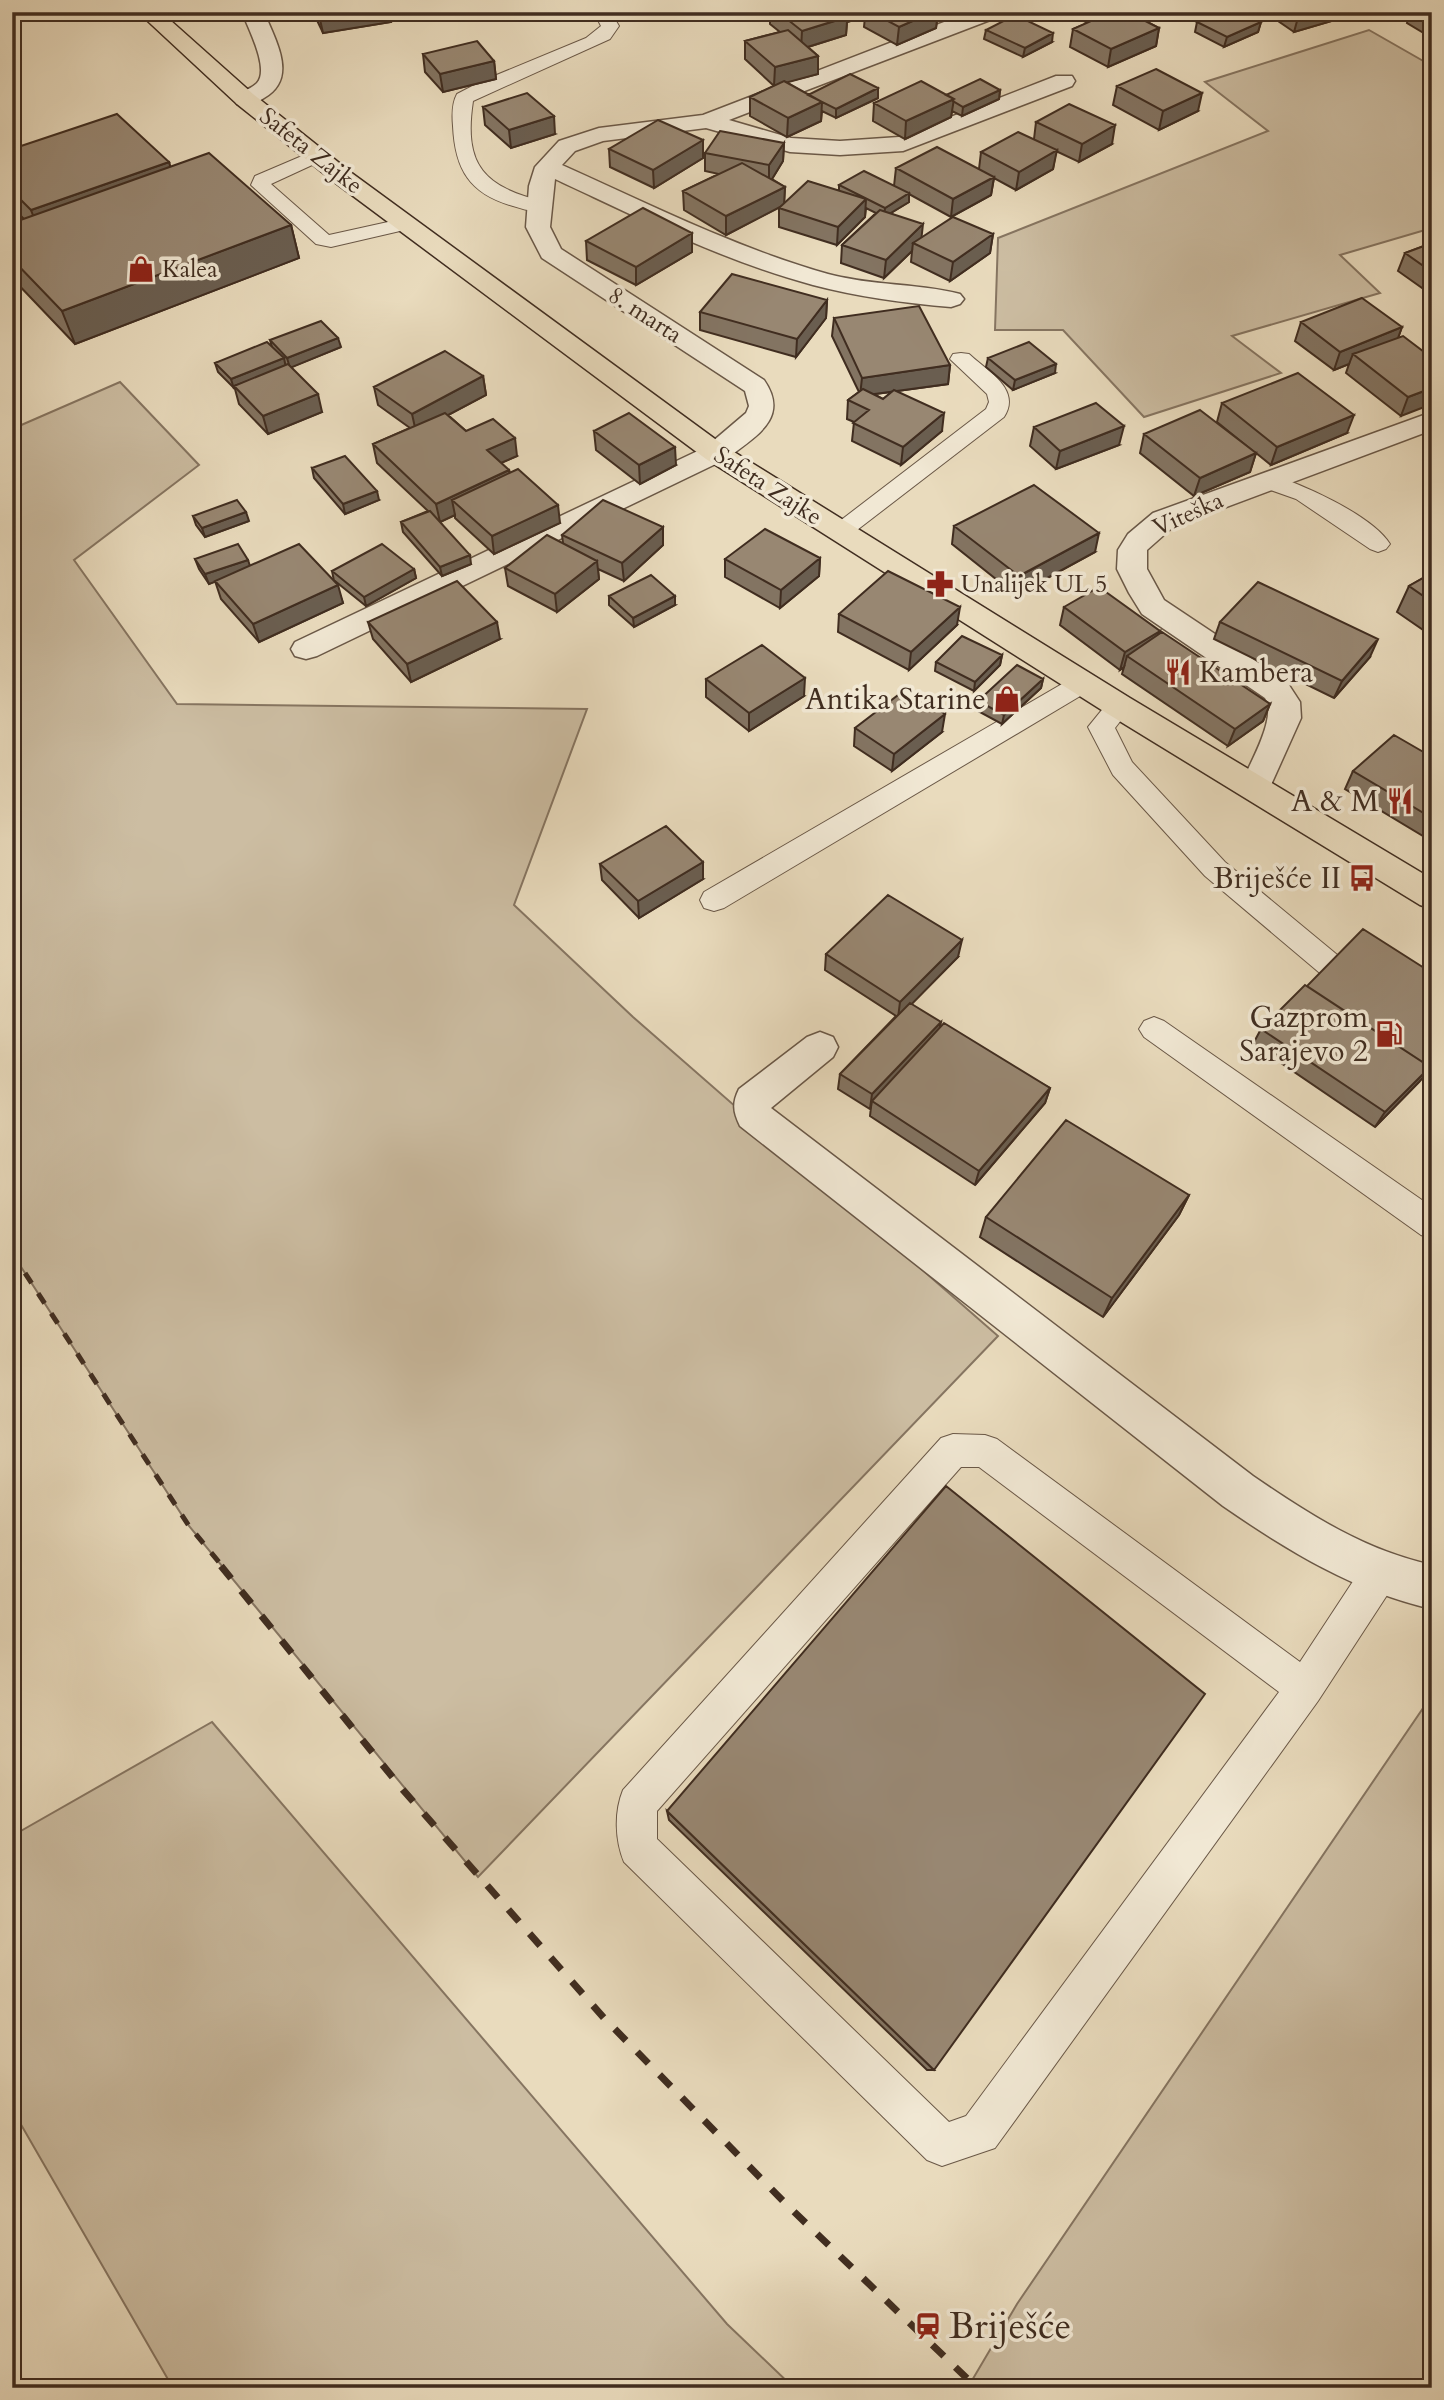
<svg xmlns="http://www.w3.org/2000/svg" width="1444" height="2400" viewBox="0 0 1444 2400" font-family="Cardo,serif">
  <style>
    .green { fill: #ccbda2; stroke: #867561; stroke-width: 2 }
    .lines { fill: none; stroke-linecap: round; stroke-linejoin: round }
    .service-casing { stroke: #6a5847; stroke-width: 2 }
    .minor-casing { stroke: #6a5847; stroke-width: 3 }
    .primary-casing { stroke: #402d20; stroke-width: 3 }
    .service { fill: #f1e8d4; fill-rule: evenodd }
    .minor { fill: #f1e8d4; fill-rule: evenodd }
    .primary { fill: #e9dbbd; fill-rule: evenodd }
    .rail-far1 { stroke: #402d20; stroke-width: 5; stroke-dasharray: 12 12; stroke-linecap: butt }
    .rail { stroke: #402d20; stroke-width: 7; stroke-dasharray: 16 16; stroke-linecap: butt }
    .wall { fill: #837462; stroke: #402d20; stroke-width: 2; fill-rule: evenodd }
    .shaded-wall { fill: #6a5e50; stroke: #402d20; stroke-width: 2 }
    .building { fill: #988772; stroke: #402d20; stroke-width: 2 }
    .labels { text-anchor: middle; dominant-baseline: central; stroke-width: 7; stroke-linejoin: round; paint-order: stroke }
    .far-street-label { font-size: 24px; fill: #402d20; stroke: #f1e8d4 }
    .far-poi-label { font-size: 24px; fill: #402d20; stroke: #f1e8d4; text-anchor: start }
    .poi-label { font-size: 30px; fill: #402d20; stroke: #f1e8d4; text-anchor: end }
    .near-poi-label { font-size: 37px; fill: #402d20; stroke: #f1e8d4; text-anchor: start }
  </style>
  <rect width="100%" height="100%" fill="#e9dbbd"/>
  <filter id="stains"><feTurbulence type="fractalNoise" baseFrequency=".00286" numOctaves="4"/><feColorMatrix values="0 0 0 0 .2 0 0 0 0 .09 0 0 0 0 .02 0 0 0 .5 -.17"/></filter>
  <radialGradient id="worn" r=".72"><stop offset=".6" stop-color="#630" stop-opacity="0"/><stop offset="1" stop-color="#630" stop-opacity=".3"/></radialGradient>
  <path class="green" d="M1369,30L1432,66V228L1340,255L1380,293L1232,336L1281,373L1144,417L1063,330H995L998,238L1268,131L1205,82Z
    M120,382L199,465L74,560L177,704L587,709L514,905L633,1017L998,1336L478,1877L189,1526L12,1253V420L19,426Z
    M1432,1695V2388H977L971,2382L1017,2304Z
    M212,1722L727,2324L794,2388H173L12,2109V1836Z"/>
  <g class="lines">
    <defs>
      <path id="service" d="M607,15L613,16L619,26L610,39L473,101C463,167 485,187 545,202L548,206L545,210C534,213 523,209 513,206C470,194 455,170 453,126C452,115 452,103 457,94L482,81L586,38L601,26L598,20Z
        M316,150L323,152L326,156L323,160L271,184L329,235L406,218L413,220L416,224L413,228L331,247L316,244L251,185L255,176Z
        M961,353L969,354C987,371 1022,389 1004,417L848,537L840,540L832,537L828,532L832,527L986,409L989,402L987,394L950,359L953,354Z
        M1267,474C1299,482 1372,515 1390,544L1386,549L1378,552L1370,549L1296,499L1259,486L1256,481L1259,476Z
        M1083,674L1092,677L1096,683L1092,689L724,908L714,911L704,908L700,900L704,892L1074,677Z
        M1119,697L1128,700L1132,706L1115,728L1132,762L1225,862L1341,958L1345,966L1341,974L1331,977L1321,974L1205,876L1113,775L1088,727L1110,700Z
        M1154,1017L1164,1021L1432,1207V1239L1421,1235L1144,1037L1139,1029L1144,1021Z
        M953,1434L985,1435L997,1439L1300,1662L1367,1560L1380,1555L1393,1560L1398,1573L1393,1586L1318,1701L995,2148L942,2166L927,2160L624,1862C615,1840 614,1812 623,1790L941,1438ZM961,1467H979L1279,1692L966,2116L949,2122L657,1839V1811Z"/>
      <path id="minor" d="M242,12H264C275,40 299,78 264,98C255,104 247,106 237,104L234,99C239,91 250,90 257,83C270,69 248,28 242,12Z
        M970,12H1000L998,17L729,120L791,138L840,141L899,137L1056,76H1072L1075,81L1072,86L903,151L840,155L790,152L706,128L603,141L575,151L562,165C649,204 736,248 828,274C872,286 918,283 960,294L964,299L960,304L951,307C904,303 859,297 813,285C723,261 639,218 555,179L550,227L561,249L764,380C791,419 754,437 726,459L317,656L306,659L295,656L291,649L295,642L706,447L746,413L749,406L745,391L542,258L526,227L529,186L535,167L559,141L599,128L703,115Z
        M1432,412V430L1173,527L1147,550V569L1164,600L1287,682L1300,702L1301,718L1266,796L1255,800L1244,796L1239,788C1248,767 1278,717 1265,698L1142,614L1129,593L1117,569L1118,550L1128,534L1153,513Z
        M820,1032L833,1037L838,1047L833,1057L771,1108L1253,1476C1310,1515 1364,1550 1432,1565V1609C1354,1591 1288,1551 1223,1506L740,1126C733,1112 732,1103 739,1089L807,1037Z"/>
      <path id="primary" d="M138,12H161L253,94L353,174L726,447L1130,698L1432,879V909L1420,905L1108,714L706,459L337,184L237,104Z"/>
    </defs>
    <use href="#service" class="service-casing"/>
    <use href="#minor" class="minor-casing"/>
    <use href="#primary" class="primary-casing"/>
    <use href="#service" class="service"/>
    <use href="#minor" class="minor"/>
    <use href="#primary" class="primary"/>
    <path class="rail-far1" d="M12,1253L189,1526L223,1567"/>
    <path class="rail" d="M221,1566L403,1790L604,2018L786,2204L977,2388"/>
  </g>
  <path class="wall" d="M313,12H389L391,22L323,33Z
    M770,12H938L936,28L897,45L864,27L865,17L847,22L846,35L808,47L818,56V74L786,82L808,95L878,98L836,118L822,111L821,121L787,137L750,116V97L774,86L745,59V41L780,32L770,24Z
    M959,12H983L969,18Z
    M1065,12H1128L1159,28L1156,46L1108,67L1070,47L1073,29L1088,23Z
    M1221,12H1243L1241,13L1261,22L1258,32L1224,47L1195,32L1197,22Z
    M1265,12H1337L1335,20L1294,32Z
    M1432,12V38L1407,23L1410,13Z
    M986,30L1052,42L1023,57L984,39Z
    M423,54L494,61L496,79L443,92L425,72Z
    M1117,86L1198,111L1159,130L1113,105Z
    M1000,90L999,99L962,116L952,111L951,117L905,139L873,121L874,103L946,95Z
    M483,107L555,134L511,148L485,125Z
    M1036,122L1112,144L1079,162L1056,151L1053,169L1016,190L994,178L991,195L951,217L909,194V202L891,213L922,238L993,234L990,253L950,281L911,262L912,251L884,278L841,263L842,245L876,213L866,208L865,217L837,245L779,227V208L781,206L726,235L684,210L683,191L719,174L705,171V153L784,143L783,161L772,179L785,187L784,204L839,190V185L894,186L896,168L979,169L981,152L1034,139Z
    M703,140V158L654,188L610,167L609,149Z
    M12,149L169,162L170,167L291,225L299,258L75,344L12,278V223L24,219L12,207Z
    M692,233V252L636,285L587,260L586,241Z
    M1432,243V295L1398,271L1405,253Z
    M827,300L826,318L796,357L700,330V312Z
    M834,318L950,365L948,384L897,391L942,431L901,465L852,441L854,422L847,419L848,400L859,392L832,336ZM892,392L883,399L874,394Z
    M1301,322L1402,327L1398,338L1432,358L1401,416L1346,373L1349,364L1334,370L1295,341Z
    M270,340L341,347L291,367L322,412L268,434L239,404L235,389L218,372L215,363L272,347Z
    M988,358L1055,373L1013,390L986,367Z
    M483,376L486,395L448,415L466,431L517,456L501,463L560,523L494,554L455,518V515L440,522L471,564L442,576L403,532L401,522L428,511L377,463L373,444L410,428L378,405L374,387Z
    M1222,403L1347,433L1271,465L1256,453L1250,472L1194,496L1140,453L1144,434L1254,452L1217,422Z
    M1034,427L1119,445L1056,469L1030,446Z
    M594,431L676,465L640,484L596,450Z
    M312,468L379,500L345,514L314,478Z
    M193,516L249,521L205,537L196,525Z
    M954,526L1095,552L1016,595L952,544Z
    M663,527V545L624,581L598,569L599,579L557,612L508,586L505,568L563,543L562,535Z
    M820,558L819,576L780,608L725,577V559Z
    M195,559L250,566L334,581L332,571L414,569L416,578L366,606L335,581L343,603L259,642L221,599L215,581L209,584L199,569Z
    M1432,573V636L1397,612L1409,586Z
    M609,596L675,605L634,627L609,605Z
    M1064,607L1160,631L1159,634L1270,704L1263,721L1228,746L1122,674L1124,667L1120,670L1060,625Z
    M839,614L957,625L909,670L838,632Z
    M368,622L500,639L411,682L373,639Z
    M1220,622L1370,657L1334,698L1214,639Z
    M1002,655L1000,665L974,691L935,671L936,662Z
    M706,679L804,696L749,731L706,697Z
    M1043,679L1041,688L1002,724L976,710L978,701Z
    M855,728L942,732L892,771L854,746Z
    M1432,757V828L1423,836L1345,789L1353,771Z
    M600,864L703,879L639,918L602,880Z
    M826,954L958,957L911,1004L940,1028L1050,1088L1045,1103L975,1185L870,1116L871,1107L870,1109L838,1089L840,1074L896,1016L825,970Z
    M1261,1029L1419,1082L1375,1127L1253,1044Z
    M1189,1195L1179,1215L1103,1317L980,1237L986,1217Z
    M667,1811L934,2070H927L669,1820Z"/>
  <path class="shaded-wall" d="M279,12H293L279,15Z
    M335,12H389L391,22L323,33L319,15Z
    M850,12H865V17L847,22L846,35L801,49L802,31L845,18V14Z
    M933,12H938L936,28L897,45L899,27Z
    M969,12H983L969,18Z
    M1105,12H1122L1095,26L1096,17Z
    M1303,12H1337L1335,20L1294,32L1299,14Z
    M1261,22L1258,32L1224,47L1227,37Z
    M1159,28L1156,46L1108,67L1111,49Z
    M1053,33L1052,42L1023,57L1025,48Z
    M818,56V74L774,86L775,67Z
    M494,61L496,79L443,92L440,74Z
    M878,88V98L836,118V109Z
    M1000,90L999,99L962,116L963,107Z
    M1202,93L1198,111L1159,130L1163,111Z
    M12,97L16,108L12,109Z
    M954,99L951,117L905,139L906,121Z
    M822,102L821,121L787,137L788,118Z
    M554,116L555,134L511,148L509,130Z
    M1115,125L1112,144L1079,162L1082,144Z
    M703,140V158L654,188L653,170Z
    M784,143L783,161L769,184V165Z
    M1057,150L1053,169L1016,190L1019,172Z
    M169,162L176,188L41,236L31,210Z
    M994,177L991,195L951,217L953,199Z
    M785,187L784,205L726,235V216Z
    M909,193V202L884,217L885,208Z
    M866,199L865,217L837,245L838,227Z
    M923,224L921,242L913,243L912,251L884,278L886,260Z
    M291,225L299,258L75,344L62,311Z
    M692,233V252L636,285V267Z
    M993,234L990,253L950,281L953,262Z
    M827,300L826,318L796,357L797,339Z
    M1402,327L1395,346L1353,354L1349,364L1334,370L1340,352Z
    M338,338L341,347L290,368L287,358Z
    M284,358L286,368L234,386V389L231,379Z
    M1056,364L1055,373L1013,390L1015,380Z
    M950,365L948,384L860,396L862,378Z
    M483,376L486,395L416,432L412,414Z
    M1432,388V404L1401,416L1408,397Z
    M318,394L322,412L268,434L263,416Z
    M944,413L942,431L901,465L903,447Z
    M1354,415L1347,433L1271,465L1277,447Z
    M1124,426L1119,445L1056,469L1060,451Z
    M515,438L517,456L489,468L487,450Z
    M675,447L676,465L640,484L639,465Z
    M1256,453L1250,472L1194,496L1200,478Z
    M509,470L512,489L452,500L455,515L440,522L436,504Z
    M377,491L379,500L345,514L343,504Z
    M558,505L560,523L494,554L492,536Z
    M246,512L249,521L205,537L202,528Z
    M663,527V545L624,581L622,563Z
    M1099,533L1095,552L1016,595L1019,576Z
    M470,555L471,564L442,576L440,567Z
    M820,558L819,576L780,608L781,590Z
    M248,560L251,569L209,584L205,574Z
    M597,561L599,579L557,612L555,594Z
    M414,569L416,578L366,606L364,597Z
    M338,585L343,603L259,642L253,624Z
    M675,596V605L634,627L633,618Z
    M960,607L957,625L909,670L911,652Z
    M497,622L500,639L411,682L407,664Z
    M1160,631L1154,649L1127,656L1124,667L1120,670L1125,652Z
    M1378,639L1370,657L1334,698L1342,681Z
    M1002,655L1000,665L974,691L975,682Z
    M805,678L804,696L749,731V713Z
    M1043,679L1041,688L1002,724L1004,715Z
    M1270,704L1263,721L1228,746L1235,729Z
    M945,714L942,732L892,771L894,754Z
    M1432,821V828L1423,836Z
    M703,862V879L639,918L638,901Z
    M962,940L958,957L898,1018L900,1002Z
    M941,1022L938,1038L872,1101L871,1107L870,1109L872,1094Z
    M1432,1066V1068L1419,1082L1375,1127L1385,1112L1430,1067Z
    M1050,1088L1045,1103L975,1185L979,1171Z
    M1189,1195L1179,1215L1103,1317L1112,1298Z"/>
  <path class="building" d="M318,12H335L319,15Z
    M778,12H840L847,17L802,31Z
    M871,12H933L899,27Z
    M1087,12H1105L1096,17Z
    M1111,12H1128L1159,28L1111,49L1073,29Z
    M1221,12H1241L1261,22L1227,37L1197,22Z
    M1414,12H1432V27L1410,13Z
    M1015,15L1053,33L1025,48L986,30Z
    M788,30L818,56L775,67L745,41Z
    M477,41L494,61L440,74L423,54Z
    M1156,69L1202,93L1163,111L1117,86Z
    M850,74L878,88L836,109L808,95Z
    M980,79L1000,90L963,107L953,101L954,99L946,95Z
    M784,81L822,102L788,118L750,97Z
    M921,81L954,99L906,121L874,103Z
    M527,93L554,116L509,130L483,107Z
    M1069,104L1115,125L1082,144L1036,122Z
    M117,114L169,162L31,210L12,191V149Z
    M658,120L703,140L653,170L609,149Z
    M720,131L784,143L769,165L705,153Z
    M1018,132L1057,150L1019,172L981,152Z
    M937,147L994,177L953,199L896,168Z
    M209,153L291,225L62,311L12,259V223Z
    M742,163L785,187L726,216L683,191Z
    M864,171L909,193L885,208L839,185Z
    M808,181L866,199L838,227L779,208Z
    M643,208L692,233L636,267L586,241Z
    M880,210L923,224L886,260L842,245Z
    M953,217L993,234L953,262L913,243Z
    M1432,243V272L1405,253Z
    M732,274L827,300L797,339L700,312Z
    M1362,298L1402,327L1340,352L1301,322Z
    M919,306L950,365L862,378L834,318Z
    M321,321L338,338L287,358L270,340Z
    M1403,336L1432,358V388L1408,397L1353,354Z
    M267,342L284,358L231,379L215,363Z
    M1029,342L1056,364L1015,380L988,358Z
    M445,351L483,376L412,414L374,387Z
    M288,364L318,394L263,416L234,386Z
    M1298,373L1354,415L1277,447L1222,403Z
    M863,389L883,399L894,390L944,413L903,447L853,423L869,410L848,400Z
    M1096,403L1124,426L1060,451L1034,427Z
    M1200,410L1256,453L1200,478L1144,434Z
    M445,413L466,431L493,419L515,438L487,450L509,470L436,504L373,444Z
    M629,413L675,447L639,465L594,431Z
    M345,456L377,491L343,504L312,468Z
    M518,469L558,505L492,536L452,500Z
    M1034,485L1099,533L1019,576L954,526Z
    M237,500L246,512L202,528L193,516Z
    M603,500L663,527L622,563L562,535Z
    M430,511L470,555L440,567L401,522Z
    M765,529L820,558L781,590L725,559Z
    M547,535L597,561L555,594L505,568Z
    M238,544L248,560L205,574L195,559Z
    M299,544L338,585L253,624L215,581Z
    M382,544L414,569L364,597L332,571Z
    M888,571L960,607L911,652L839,614Z
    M1432,573V602L1409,586Z
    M651,575L675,596L633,618L609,596Z
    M457,581L497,622L407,664L368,622Z
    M1258,582L1378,639L1342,681L1220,622Z
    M1099,587L1160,631L1125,652L1064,607Z
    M1162,632L1270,704L1235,729L1127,656Z
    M962,636L1002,655L975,682L936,662Z
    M762,645L805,678L749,713L706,679Z
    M1017,665L1043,679L1004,715L978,701Z
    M906,689L945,714L894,754L855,728Z
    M1394,735L1432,757V818L1353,771Z
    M666,826L703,862L638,901L600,864Z
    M888,895L962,940L900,1002L826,954Z
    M1363,929L1432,973V1066L1425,1074L1430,1067L1307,986Z
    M1305,985L1430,1067L1385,1112L1261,1029Z
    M910,1003L941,1022L872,1094L840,1074Z
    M944,1023L1050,1088L979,1171L872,1101Z
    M1066,1120L1189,1195L1112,1298L986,1217Z
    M946,1486L1205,1694L934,2070L667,1811Z"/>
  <defs>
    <symbol id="shop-bare" viewBox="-9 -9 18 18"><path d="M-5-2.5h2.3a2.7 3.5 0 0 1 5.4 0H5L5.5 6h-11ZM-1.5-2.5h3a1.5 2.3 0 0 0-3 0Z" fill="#8f2418" stroke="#f1e8d4" stroke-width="2.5" paint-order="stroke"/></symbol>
    <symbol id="pharmacy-bare" viewBox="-9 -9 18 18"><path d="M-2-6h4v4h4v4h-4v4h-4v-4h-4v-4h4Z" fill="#8f2418" stroke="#f1e8d4" stroke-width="2.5" paint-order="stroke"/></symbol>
    <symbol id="restaurant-bare" viewBox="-9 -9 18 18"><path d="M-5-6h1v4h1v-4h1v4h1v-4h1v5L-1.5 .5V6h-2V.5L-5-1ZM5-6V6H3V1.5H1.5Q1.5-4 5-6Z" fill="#8f2418" stroke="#f1e8d4" stroke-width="2.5" paint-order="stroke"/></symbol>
    <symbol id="bus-bare" viewBox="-9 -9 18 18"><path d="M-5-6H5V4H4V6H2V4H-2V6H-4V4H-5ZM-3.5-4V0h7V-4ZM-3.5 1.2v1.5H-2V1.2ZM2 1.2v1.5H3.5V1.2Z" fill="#8f2418" stroke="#f1e8d4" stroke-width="2.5" paint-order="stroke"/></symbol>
    <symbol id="fuel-bare" viewBox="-9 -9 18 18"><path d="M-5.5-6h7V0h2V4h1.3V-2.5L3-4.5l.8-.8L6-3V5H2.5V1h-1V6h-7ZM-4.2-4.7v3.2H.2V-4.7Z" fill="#8f2418" stroke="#f1e8d4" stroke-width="2.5" paint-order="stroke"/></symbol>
    <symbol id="station-bare" viewBox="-9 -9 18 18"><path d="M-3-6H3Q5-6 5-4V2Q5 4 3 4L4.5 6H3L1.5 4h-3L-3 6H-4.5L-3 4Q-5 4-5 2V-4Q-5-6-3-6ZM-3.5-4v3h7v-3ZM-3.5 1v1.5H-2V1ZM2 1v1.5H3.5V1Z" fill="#8f2418" stroke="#f1e8d4" stroke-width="2.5" paint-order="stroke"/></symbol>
  </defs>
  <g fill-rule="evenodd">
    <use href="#shop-bare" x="122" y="250" width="38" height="38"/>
    <use href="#pharmacy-bare" x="921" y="565" width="38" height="38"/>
    <use href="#restaurant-bare" x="1159" y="653" width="38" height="38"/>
    <use href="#shop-bare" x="988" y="680" width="38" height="38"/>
    <use href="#restaurant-bare" x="1381" y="782" width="38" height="38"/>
    <use href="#bus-bare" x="1343" y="859" width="38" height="38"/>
    <use href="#fuel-bare" x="1370" y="1015" width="38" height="38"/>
    <use href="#station-bare" x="909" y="2307" width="38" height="38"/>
  </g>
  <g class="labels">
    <g class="far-street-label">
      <text transform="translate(311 151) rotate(38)">Safeta Zajke</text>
      <text transform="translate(645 315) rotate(33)">8. marta</text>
      <text transform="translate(768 486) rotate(33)">Safeta Zajke</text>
      <text transform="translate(1188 514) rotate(-24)">Viteška</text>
    </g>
    <g class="far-poi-label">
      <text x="162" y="269">Kalea</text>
      <text x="961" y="584">Unalijek UL 5</text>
    </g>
    <g class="poi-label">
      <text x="1199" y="672" text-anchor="start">Kambera</text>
      <text x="986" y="699">Antika Starine</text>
      <text x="1379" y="801">A &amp; M</text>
      <text x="1341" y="878">Briješće II</text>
      <text x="1368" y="1017">Gazprom<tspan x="1368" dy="34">Sarajevo 2</tspan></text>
    </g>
    <g class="near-poi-label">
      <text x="949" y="2326">Briješće</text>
    </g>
  </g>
  <rect width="1444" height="2400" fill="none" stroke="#e9dbbd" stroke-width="42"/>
  <rect x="14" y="14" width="1416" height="2372" fill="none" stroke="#402d20" stroke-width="3.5"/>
  <rect x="21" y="21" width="1402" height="2358" fill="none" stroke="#402d20" stroke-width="2"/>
  <rect width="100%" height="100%" filter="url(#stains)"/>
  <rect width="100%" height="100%" fill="url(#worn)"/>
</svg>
